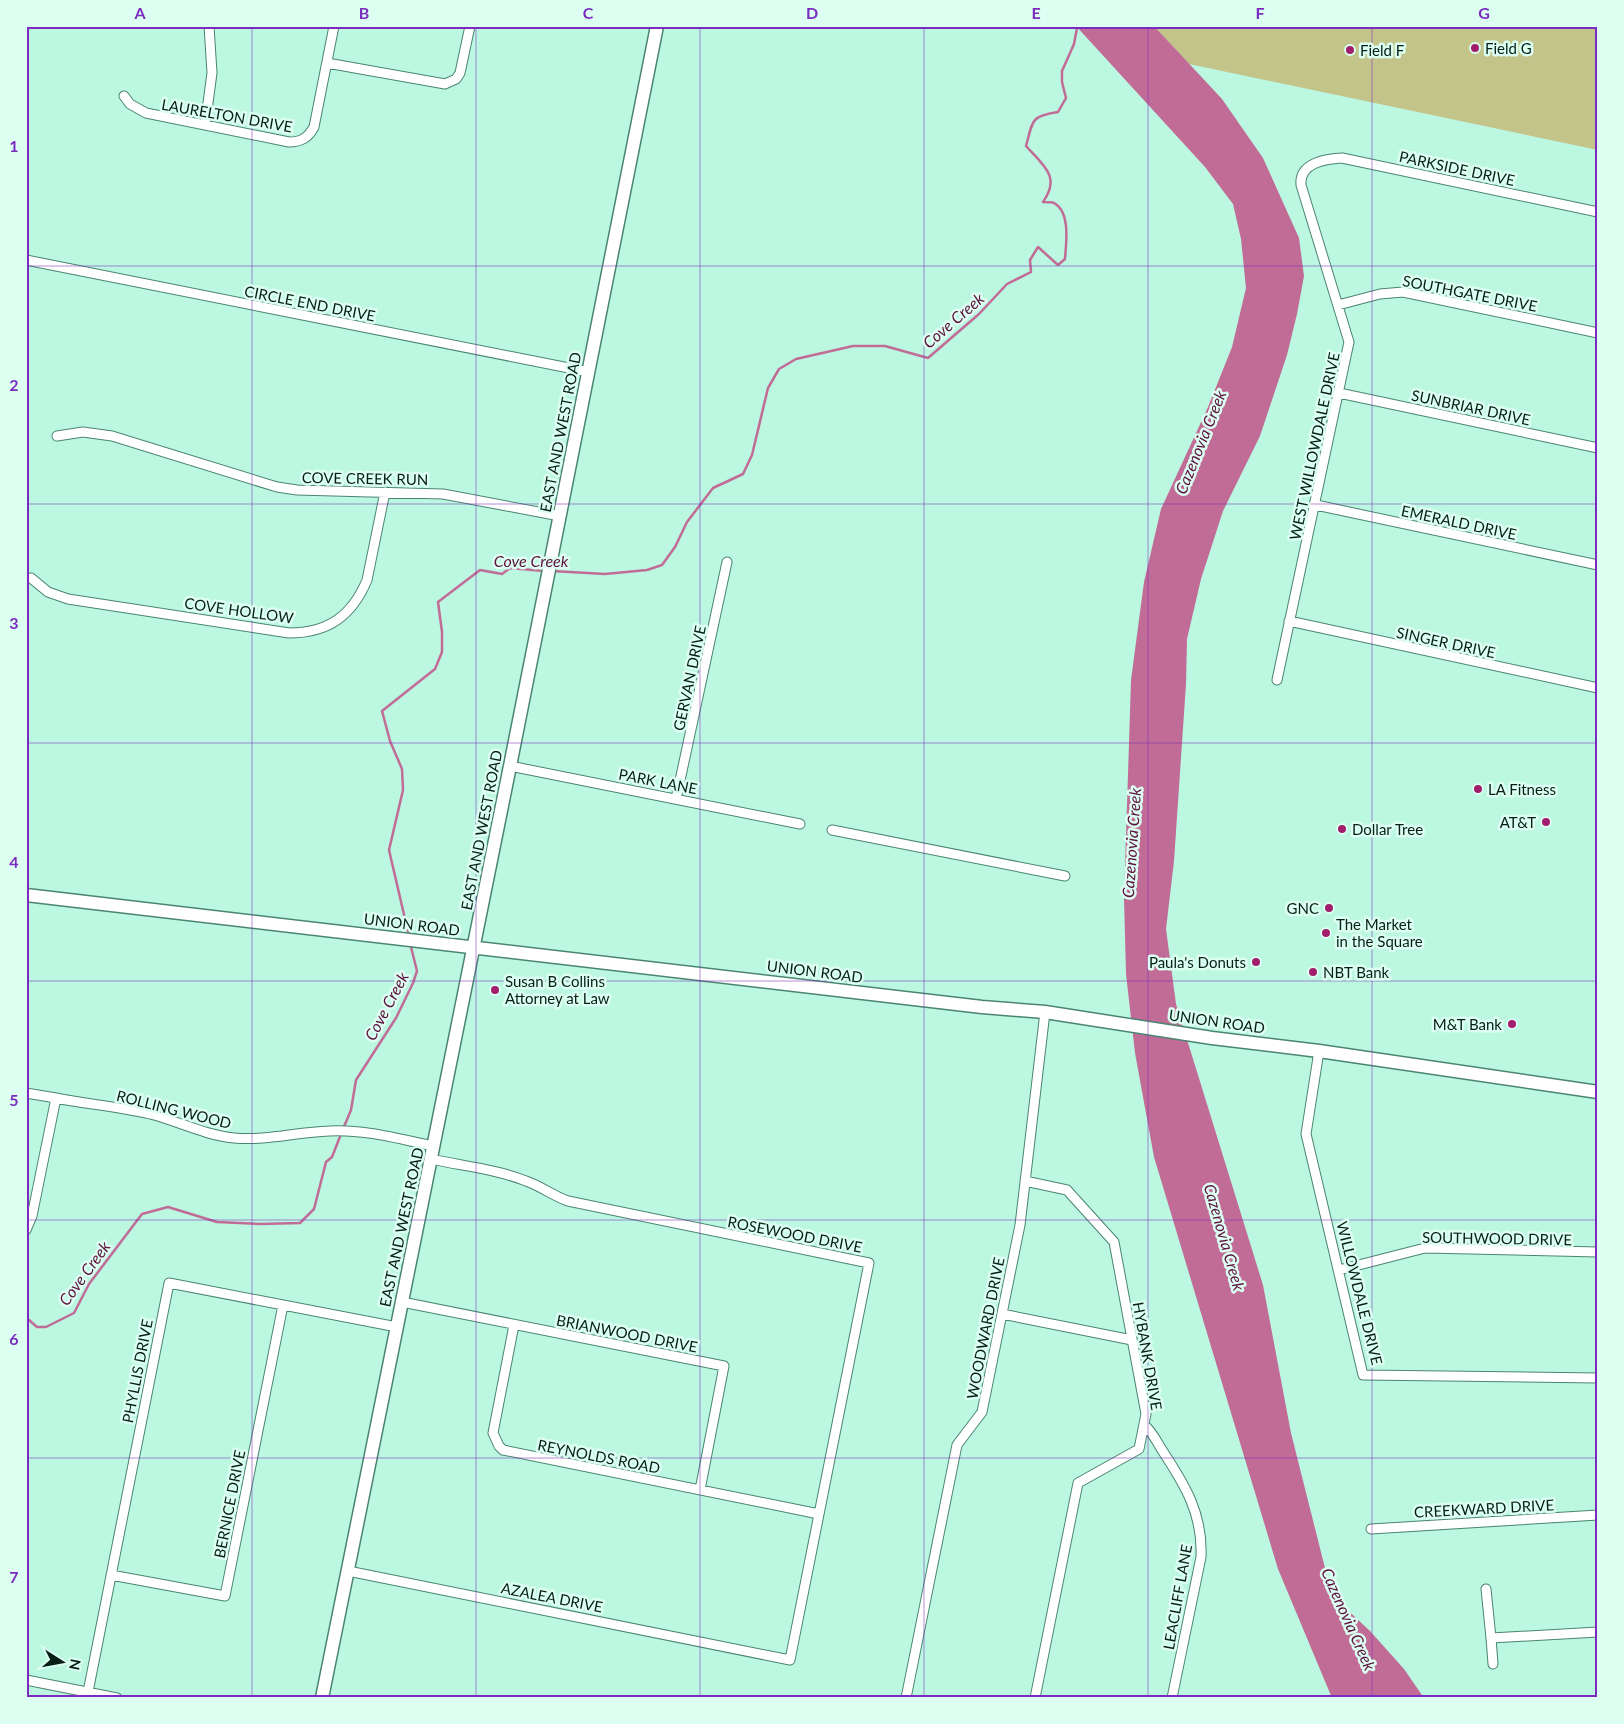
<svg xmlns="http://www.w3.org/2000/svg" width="1624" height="1724" viewBox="0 0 1624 1724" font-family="Lato,sans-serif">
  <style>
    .green { fill: #c2c48a }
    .water { fill: #c16c96 }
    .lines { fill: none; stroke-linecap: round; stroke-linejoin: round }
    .stream { stroke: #c16c96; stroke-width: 2.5 }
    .street-casing { stroke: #4b8471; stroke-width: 11 }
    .secondary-casing { stroke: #4b8471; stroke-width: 15 }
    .street { stroke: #fff; stroke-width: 9 }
    .secondary { stroke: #fff; stroke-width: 12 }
    .grid { fill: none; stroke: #7b2cbf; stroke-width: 1; stroke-opacity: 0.55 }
    .poi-dot { fill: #a21e6c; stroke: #dcfff1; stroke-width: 2 }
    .labels { text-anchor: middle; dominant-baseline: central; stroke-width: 5; stroke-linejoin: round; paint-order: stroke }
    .poi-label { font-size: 15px; fill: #061e17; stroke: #dcfff1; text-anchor: start }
    .street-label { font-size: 15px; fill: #061e17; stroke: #dcfff1 }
    .water-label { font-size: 16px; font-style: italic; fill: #5e103e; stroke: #dcfff1 }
    .neatline { fill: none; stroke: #7b2cbf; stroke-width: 2 }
    .grid-label { font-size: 16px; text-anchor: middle; font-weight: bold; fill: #7b2cbf }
  </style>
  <rect width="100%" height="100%" fill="#bcf8e1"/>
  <path class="green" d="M1154,26H1598V150L1189,64Z"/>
  <path class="water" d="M1076,26H1154L1222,99L1263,158L1299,238L1304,276L1297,314L1287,355L1260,436L1223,511L1201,579L1187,639L1186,684L1174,861L1166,929L1176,1004L1263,1285L1291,1433L1327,1576L1340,1603L1370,1631L1404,1669L1424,1698H1332L1278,1569L1154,1157L1135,1053L1126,974L1124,899L1131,680L1144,582L1161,509L1208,407L1232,347L1246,288L1241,239L1233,204L1205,167Z"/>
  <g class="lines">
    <path class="stream" d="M552,571L605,574L647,570L662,565L675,547L687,522L713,488L743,474L752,455L768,388L779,369L796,359L853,346H885L928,358L979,314L1007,284L1031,272L1030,260L1038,247L1058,265L1065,259C1066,244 1071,212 1054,203C1051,202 1046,202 1043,202C1061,177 1044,166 1026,146C1033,121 1030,116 1058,112L1066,98L1062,82V71L1074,44L1077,28
      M409,936L389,850L403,790L402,769L390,741L382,711L435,669L442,652V632L438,602L480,570L502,574L510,568L544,571
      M343,1129L351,1110L356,1080L396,1018L413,983L417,971L410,943
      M26,1320H29L37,1327H46L74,1313L89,1284L142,1214L168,1207L217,1222L259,1224L300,1223L314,1209L326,1162L332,1157L341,1134"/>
    <defs>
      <path id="street" d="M327,63L445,84L456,79L460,73L470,26
        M124,96L130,104L146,113L289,142C301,142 308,138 314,127L334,26
        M205,125L212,73L209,26
        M26,260L589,372
        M1338,305L1380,294L1403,292L1598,333
        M1339,393L1598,448
        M57,436L83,432L112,436L277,487L297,490L443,494L560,516
        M1316,505L1598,565
        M31,578L48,592L68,599L289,633C328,633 352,616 367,580L385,492
        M1289,621L1598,688
        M1277,680L1349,342L1301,185C1299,163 1325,159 1342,158L1598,212
        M510,766L800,824
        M676,799L727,562
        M832,830L1065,876
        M1319,1051L1306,1134L1363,1375L1598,1378
        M26,1093L56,1098L32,1216L26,1230
        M56,1098C87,1104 119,1107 150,1114C178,1121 204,1135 234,1138C266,1141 297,1132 329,1131C364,1129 399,1139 434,1146
        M1025,1181L1067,1190L1114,1242L1146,1414L1139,1449L1078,1483L1035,1698
        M1339,1270L1425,1248L1598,1252
        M402,1302L724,1366L700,1490
        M1002,1314L1132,1340
        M514,1325L493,1433L499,1446L503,1450L819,1514
        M1144,1425C1152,1431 1157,1442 1162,1450C1185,1485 1203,1514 1201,1557L1172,1698
        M1371,1529L1598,1515
        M348,1571L790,1660L869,1263L568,1201C553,1196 541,1186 526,1181C496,1169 462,1166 431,1159
        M111,1575L225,1596L283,1305
        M1486,1589L1491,1638L1598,1632
        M1491,1638L1493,1664
        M26,1680L117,1698
        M88,1692L169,1283L397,1327
        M906,1698L957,1445L982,1412L1020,1225L1045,1012"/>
      <path id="secondary" d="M26,895L982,1007L1045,1012L1212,1038L1319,1051L1598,1092
        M322,1698L510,766L657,26"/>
    </defs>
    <use href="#street" class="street-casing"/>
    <use href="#secondary" class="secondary-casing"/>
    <use href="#street" class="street"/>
    <use href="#secondary" class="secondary"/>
  </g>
  <path class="grid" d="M252,26V1698M476,26V1698M700,26V1698M924,26V1698M1148,26V1698M1372,26V1698M26,266H1598M26,504H1598M26,743H1598M26,981H1598M26,1220H1598M26,1458H1598"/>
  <g class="poi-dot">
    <circle cx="1475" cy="48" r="5"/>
    <circle cx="1350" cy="50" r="5"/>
    <circle cx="1478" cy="789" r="5"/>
    <circle cx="1546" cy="822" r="5"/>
    <circle cx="1342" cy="829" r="5"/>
    <circle cx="1329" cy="908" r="5"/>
    <circle cx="1326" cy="933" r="5"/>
    <circle cx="1256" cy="962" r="5"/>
    <circle cx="1313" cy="972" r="5"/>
    <circle cx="495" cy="990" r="5"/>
    <circle cx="1512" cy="1024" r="5"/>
  </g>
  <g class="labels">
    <g class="poi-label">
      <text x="1485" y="48">Field G</text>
      <text x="1360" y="50">Field F</text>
      <text x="1488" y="789">LA Fitness</text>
      <text x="1536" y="822" text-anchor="end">AT&amp;T</text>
      <text x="1352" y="829">Dollar Tree</text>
      <text x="1319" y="908" text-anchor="end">GNC</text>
      <text x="1336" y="924">The Market<tspan x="1336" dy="17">in the Square</tspan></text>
      <text x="1246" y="962" text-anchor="end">Paula's Donuts</text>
      <text x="1323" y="972">NBT Bank</text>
      <text x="505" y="981">Susan B Collins<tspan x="505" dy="17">Attorney at Law</tspan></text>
      <text x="1502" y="1024" text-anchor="end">M&amp;T Bank</text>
    </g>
    <g class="street-label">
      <text transform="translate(227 115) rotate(10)">LAURELTON DRIVE</text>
      <text transform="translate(1457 168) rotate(12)">PARKSIDE DRIVE</text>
      <text transform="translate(1470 293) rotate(11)">SOUTHGATE DRIVE</text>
      <text transform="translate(310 303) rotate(11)">CIRCLE END DRIVE</text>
      <text transform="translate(1471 407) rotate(12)">SUNBRIAR DRIVE</text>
      <text transform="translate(560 432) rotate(-79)">EAST AND WEST ROAD</text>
      <text transform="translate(1314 446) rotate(-78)">WEST WILLOWDALE DRIVE</text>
      <text transform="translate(365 478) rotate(1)">COVE CREEK RUN</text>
      <text transform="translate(1459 522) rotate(12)">EMERALD DRIVE</text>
      <text transform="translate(239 610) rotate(8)">COVE HOLLOW</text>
      <text transform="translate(1446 642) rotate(12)">SINGER DRIVE</text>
      <text transform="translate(689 678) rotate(-78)">GERVAN DRIVE</text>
      <text transform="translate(658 781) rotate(11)">PARK LANE</text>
      <text transform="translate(481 830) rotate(-79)">EAST AND WEST ROAD</text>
      <text transform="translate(412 924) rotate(7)">UNION ROAD</text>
      <text transform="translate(815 971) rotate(7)">UNION ROAD</text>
      <text transform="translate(1217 1021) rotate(8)">UNION ROAD</text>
      <text transform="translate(174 1109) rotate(14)">ROLLING WOOD</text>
      <text transform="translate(401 1227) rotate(-78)">EAST AND WEST ROAD</text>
      <text transform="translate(795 1234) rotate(11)">ROSEWOOD DRIVE</text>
      <text transform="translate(1497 1238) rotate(1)">SOUTHWOOD DRIVE</text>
      <text transform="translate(1360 1293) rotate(76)">WILLOWDALE DRIVE</text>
      <text transform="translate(985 1328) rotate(-79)">WOODWARD DRIVE</text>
      <text transform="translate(627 1333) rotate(11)">BRIANWOOD DRIVE</text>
      <text transform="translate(1148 1356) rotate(80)">HYBANK DRIVE</text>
      <text transform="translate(137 1371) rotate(-79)">PHYLLIS DRIVE</text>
      <text transform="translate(599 1456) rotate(11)">REYNOLDS ROAD</text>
      <text transform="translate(229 1504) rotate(-79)">BERNICE DRIVE</text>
      <text transform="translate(1484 1508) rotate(-3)">CREEKWARD DRIVE</text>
      <text transform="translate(552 1597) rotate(11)">AZALEA DRIVE</text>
      <text transform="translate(1177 1597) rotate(-80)">LEACLIFF LANE</text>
    </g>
    <g class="water-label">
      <text transform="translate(953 320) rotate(-41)">Cove Creek</text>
      <text transform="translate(1200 442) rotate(-68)">Cazenovia Creek</text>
      <text x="531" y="560">Cove Creek</text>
      <text transform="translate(1131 843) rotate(-86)">Cazenovia Creek</text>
      <text transform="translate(386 1006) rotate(-62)">Cove Creek</text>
      <text transform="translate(1225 1237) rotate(74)">Cazenovia Creek</text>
      <text transform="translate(84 1273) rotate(-54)">Cove Creek</text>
      <text transform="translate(1349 1619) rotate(66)">Cazenovia Creek</text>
    </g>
  </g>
  <rect width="1624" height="1724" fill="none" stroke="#dcfff1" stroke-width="55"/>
  <g transform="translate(62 1662) rotate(101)" stroke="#dcfff1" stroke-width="4" paint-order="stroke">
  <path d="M0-4L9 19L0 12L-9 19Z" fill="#061e17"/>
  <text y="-8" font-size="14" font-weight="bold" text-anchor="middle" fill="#061e17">N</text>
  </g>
  <rect x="28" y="28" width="1568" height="1668" class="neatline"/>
  <g class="grid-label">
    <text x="140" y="19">A</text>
    <text x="364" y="19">B</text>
    <text x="588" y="19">C</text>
    <text x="812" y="19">D</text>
    <text x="1036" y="19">E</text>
    <text x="1260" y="19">F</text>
    <text x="1484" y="19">G</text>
    <text x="14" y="152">1</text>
    <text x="14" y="391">2</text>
    <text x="14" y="629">3</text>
    <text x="14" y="868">4</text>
    <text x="14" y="1106">5</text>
    <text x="14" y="1345">6</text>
    <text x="14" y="1583">7</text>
  </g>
</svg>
